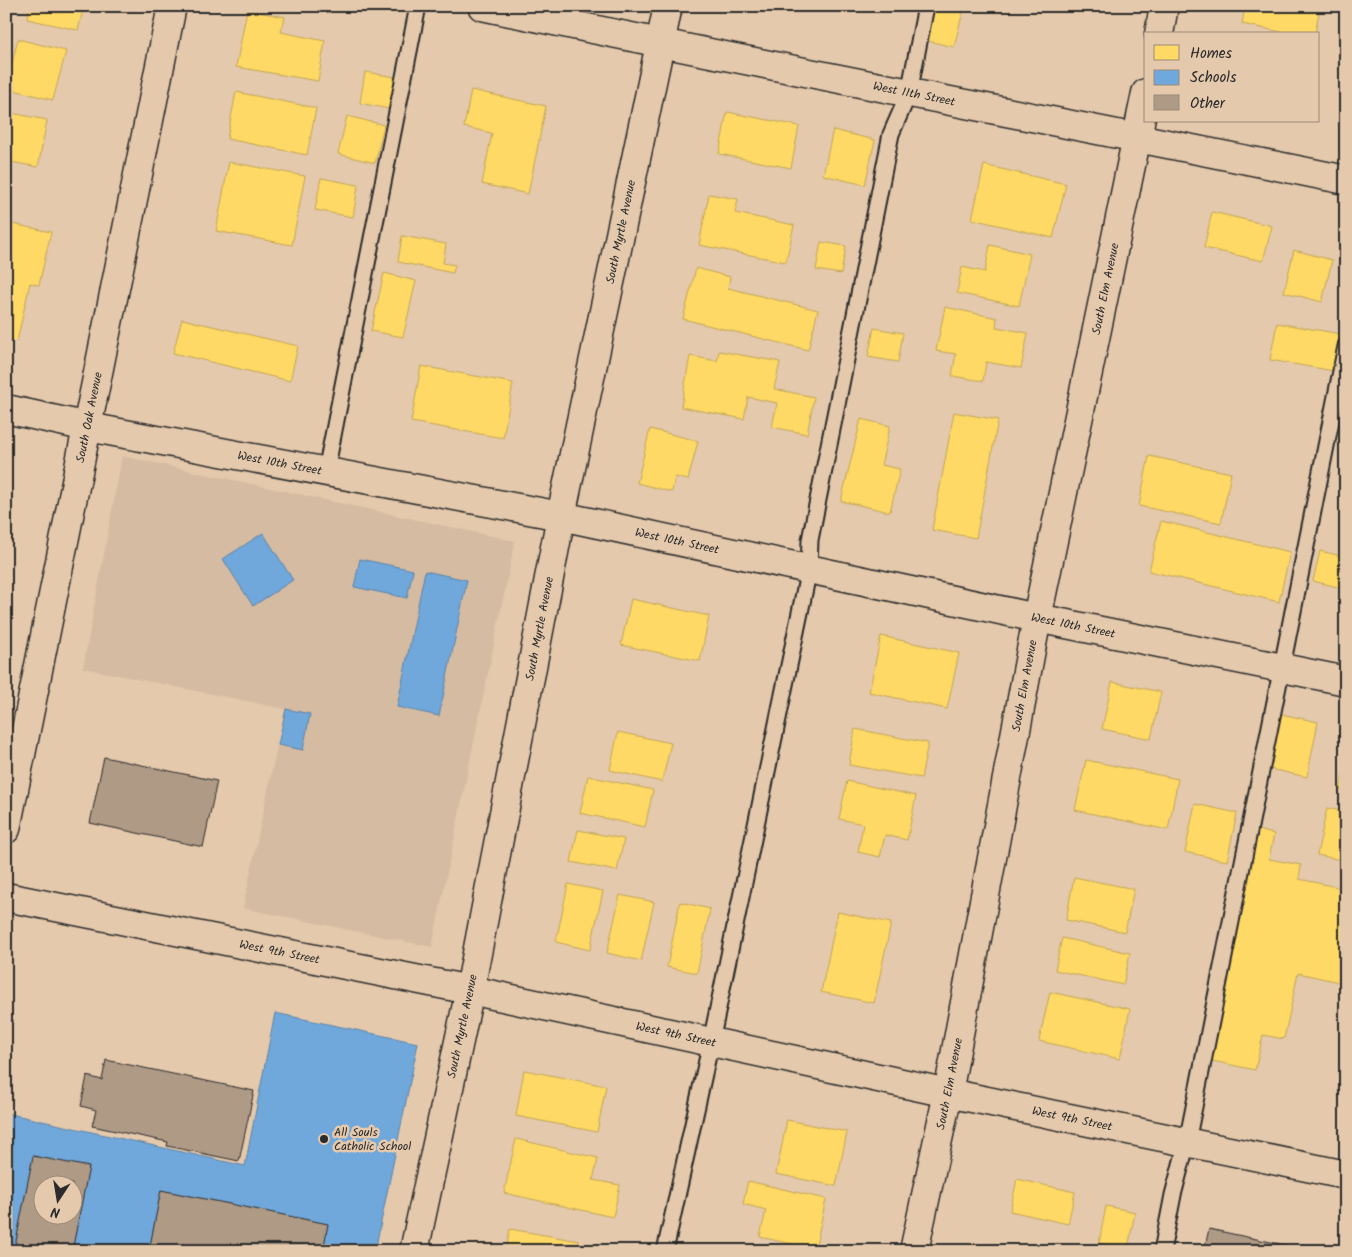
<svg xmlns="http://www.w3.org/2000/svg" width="1352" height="1257" viewBox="0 0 1352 1257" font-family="Kalam,sans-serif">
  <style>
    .built { fill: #d5bba1 }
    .homes { fill: #ffd966; stroke: #bfa554 }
    .schools { fill: #6fa8dc; stroke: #5b82a7; fill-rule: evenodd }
    .building { fill: #af9a86; stroke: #2b2b2b; fill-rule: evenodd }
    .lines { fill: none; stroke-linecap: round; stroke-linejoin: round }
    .service-casing { stroke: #2b2b2b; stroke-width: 19 }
    .minor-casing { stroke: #2b2b2b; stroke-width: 31 }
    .tertiary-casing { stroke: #2b2b2b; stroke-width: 31 }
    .service { stroke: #e5c9ac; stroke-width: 15 }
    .minor { stroke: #e5c9ac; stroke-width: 28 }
    .tertiary { stroke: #e5c9ac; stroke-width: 28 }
    .poi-dot { fill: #2b2b2b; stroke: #e5c9ac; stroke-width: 2 }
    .labels { text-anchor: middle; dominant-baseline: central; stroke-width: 5; stroke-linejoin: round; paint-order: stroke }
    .street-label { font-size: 12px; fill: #2b2b2b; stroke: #e5c9ac }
    .poi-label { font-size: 12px; fill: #2b2b2b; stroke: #e5c9ac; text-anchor: start }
  </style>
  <rect width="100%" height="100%" fill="#e5c9ac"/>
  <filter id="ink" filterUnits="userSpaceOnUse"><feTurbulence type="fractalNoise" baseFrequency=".02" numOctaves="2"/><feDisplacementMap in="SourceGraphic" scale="10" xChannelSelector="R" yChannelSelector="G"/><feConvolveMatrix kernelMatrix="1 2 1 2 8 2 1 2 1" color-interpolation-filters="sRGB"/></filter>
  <g filter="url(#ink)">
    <path class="built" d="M122,456L515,541L432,947L243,908L285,709L83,668Z"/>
    <path class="homes" d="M30,6H84L78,30L27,19Z
      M931,6L964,7L954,47L924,40Z
      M1245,6H1320L1315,34H1292L1242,24Z
      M247,10L285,17L281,32L325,41L318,81L236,67Z
      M18,39L66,51L53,100L6,88Z
      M365,72L395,77L389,109L360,103Z
      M471,90L546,106L528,194L482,184L492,133L464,127Z
      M236,92L316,108L307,155L227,139Z
      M1346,105V132L1341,131Z
      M6,112L47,120L38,167L6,161Z
      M727,112L799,126L791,168L719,154Z
      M347,116L384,125L375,163L338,154Z
      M833,130L875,140L865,185L823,175Z
      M229,162L305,176L292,245L216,231Z
      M984,165L1066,184L1053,238L972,219Z
      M321,178L358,185L353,217L315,210Z
      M709,194L738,199L735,213L794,225L786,262L699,245Z
      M1212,212L1272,226L1263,261L1204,248Z
      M7,223L51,232L39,285L30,283L17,341L6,339Z
      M402,236L446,244L443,263L455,265L453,273L398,262Z
      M821,242L846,246L841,274L816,270Z
      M990,245L1030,254L1019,306L957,293L962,267L985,272Z
      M1294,250L1332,260L1322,302L1284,292Z
      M696,268L730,277L728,288L818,310L808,350L683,319Z
      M384,273L416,281L403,337L371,331Z
      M945,307L997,318L996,327L1028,333L1021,368L986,362L983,381L952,376L956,354L936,351Z
      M182,319L298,346L290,381L173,353Z
      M1277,323L1341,334L1334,371L1270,360Z
      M874,328L903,333L898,362L868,357Z
      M719,351L780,362L774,389L814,397L807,434L772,427L777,403L748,397L744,419L681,407L690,356L717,361Z
      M421,366L513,383L503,438L411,422Z
      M954,412L998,420L976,538L932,530Z
      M861,419L890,426L881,465L900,469L890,512L841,501Z
      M650,429L698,441L688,480L675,477L672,492L637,483Z
      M1149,456L1231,473L1221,523L1139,506Z
      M1161,521L1290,552L1279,602L1149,571Z
      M1320,551L1346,557V589L1313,581Z
      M631,599L709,616L700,661L621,645Z
      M881,636L959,653L947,709L869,692Z
      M1112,682L1161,692L1151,739L1102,729Z
      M1281,714L1318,722L1307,777L1270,769Z
      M855,729L928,743L921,778L849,765Z
      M618,732L671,743L662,782L610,770Z
      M1086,760L1178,779L1168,830L1075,810Z
      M1346,762V791L1340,790Z
      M588,776L653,790L645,827L580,813Z
      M847,781L916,796L907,840L885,835L880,857L858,852L863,824L839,819Z
      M1195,804L1237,813L1227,861L1185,852Z
      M1327,808L1346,812V861L1317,855Z
      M578,830L624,839L617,871L571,862Z
      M1257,830L1274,834L1269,859L1301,865L1299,879L1346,889V964L1343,963L1339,982L1298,973L1284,1039L1263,1035L1255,1070L1208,1060Z
      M1074,877L1134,889L1125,932L1066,920Z
      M568,884L603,891L590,950L556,942Z
      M620,895L654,902L641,961L607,953Z
      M680,902L710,909L697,973L667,967Z
      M838,912L891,923L874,1003L821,992Z
      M1062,938L1130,953L1123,985L1055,970Z
      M1050,992L1130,1009L1120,1059L1039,1041Z
      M524,1070L606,1086L597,1132L516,1116Z
      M787,1120L847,1132L836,1186L776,1174Z
      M516,1139L598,1158L593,1180L620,1185L613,1217L504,1193Z
      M1017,1179L1075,1192L1068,1224L1010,1211Z
      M748,1181L826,1199L815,1249L760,1237L766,1210L743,1204Z
      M1106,1206L1135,1212L1128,1248L1099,1243Z
      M510,1229L579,1241L578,1251H506Z
      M981,1246L1003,1251H980Z"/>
    <path class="schools" d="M263,533L293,580L253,606L223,559Z
      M360,559L413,570L407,598L354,587Z
      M425,571L467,580L439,716L397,707Z
      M286,709L310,714L303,750L278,745Z
      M275,1013L418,1043L375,1251H6V1113L245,1166ZM42,1184H72V1214H42Z"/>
    <path class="building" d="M104,757L217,781L203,847L90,823Z
      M106,1060L254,1091L239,1161L167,1146L168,1142L92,1126L96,1110L81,1106L87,1076L102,1080Z
      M33,1156L89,1167L72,1251H14ZM42,1184H72V1214H42Z
      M161,1190L328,1224L323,1251H149Z
      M1209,1229L1313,1251H1204Z"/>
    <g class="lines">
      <defs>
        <path id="service" d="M326,471L418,6
          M665,1251L711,1042L809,569L810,540L891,134L909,93L926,6
          M1162,1251L1173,1195L1187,1142L1346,346"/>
        <g id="minor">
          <path id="s1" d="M482,6C770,67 1058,121 1346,180"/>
          <path d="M1159,34L1164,6"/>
          <path id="s2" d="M6,409L88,427L561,516L1037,618L1346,681"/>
          <path id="s3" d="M6,829L172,6"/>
          <path id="s4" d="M414,1251L470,990L561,516L668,6"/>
          <path id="s5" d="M914,1251L948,1093L1037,618L1146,93"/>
        </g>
        <g id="tertiary">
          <path id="s6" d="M6,897L470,990L948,1093L1346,1175"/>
        </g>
      </defs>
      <use href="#service" class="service-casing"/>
      <use href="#minor" class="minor-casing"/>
      <use href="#tertiary" class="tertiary-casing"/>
      <use href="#service" class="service"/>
      <use href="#minor" class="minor"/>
      <use href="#tertiary" class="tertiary"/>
    </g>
  </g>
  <circle class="poi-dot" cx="324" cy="1139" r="5"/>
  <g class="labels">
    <g class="street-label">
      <text stroke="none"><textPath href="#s1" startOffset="441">West 11th Street</textPath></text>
      <text stroke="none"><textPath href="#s4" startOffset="1040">South Myrtle Avenue</textPath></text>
      <text stroke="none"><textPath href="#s5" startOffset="981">South Elm Avenue</textPath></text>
      <text stroke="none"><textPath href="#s3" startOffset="420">South Oak Avenue</textPath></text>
      <text stroke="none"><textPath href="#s2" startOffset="279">West 10th Street</textPath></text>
      <text stroke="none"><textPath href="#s2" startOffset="684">West 10th Street</textPath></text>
      <text stroke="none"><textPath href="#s2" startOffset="1089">West 10th Street</textPath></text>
      <text stroke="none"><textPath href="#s4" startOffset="635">South Myrtle Avenue</textPath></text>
      <text stroke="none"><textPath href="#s5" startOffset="576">South Elm Avenue</textPath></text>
      <text stroke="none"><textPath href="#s6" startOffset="279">West 9th Street</textPath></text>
      <text stroke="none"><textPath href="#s4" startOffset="230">South Myrtle Avenue</textPath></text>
      <text stroke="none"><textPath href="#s6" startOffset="684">West 9th Street</textPath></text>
      <text stroke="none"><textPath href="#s5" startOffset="171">South Elm Avenue</textPath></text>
      <text stroke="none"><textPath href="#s6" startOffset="1089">West 9th Street</textPath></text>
    </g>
    <g class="poi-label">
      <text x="334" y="1132">All Souls<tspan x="334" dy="14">Catholic School</tspan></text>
    </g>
  </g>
  <rect width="1352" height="1257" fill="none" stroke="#e5c9ac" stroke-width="25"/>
  <rect x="12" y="12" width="1327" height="1232" fill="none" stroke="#2b2b2b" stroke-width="2" filter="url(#ink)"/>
  <rect x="1144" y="32" width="175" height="90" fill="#e5c9ac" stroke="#9b8a78"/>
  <rect x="1154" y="45" width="25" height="15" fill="#ffd966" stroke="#9b8a78"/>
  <text x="1190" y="58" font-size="15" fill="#2b2b2b">Homes</text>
  <rect x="1154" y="70" width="25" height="15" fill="#6fa8dc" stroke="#9b8a78"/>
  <text x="1190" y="82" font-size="15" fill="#2b2b2b">Schools</text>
  <rect x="1154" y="95" width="25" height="15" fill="#af9a86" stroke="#9b8a78"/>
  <text x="1190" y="108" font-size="15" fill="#2b2b2b">Other</text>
  <g transform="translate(58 1200) rotate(192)"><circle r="24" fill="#e5c9ac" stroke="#9b8a78"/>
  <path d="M0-4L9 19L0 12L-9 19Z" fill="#2b2b2b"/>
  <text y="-8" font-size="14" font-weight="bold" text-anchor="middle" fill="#2b2b2b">N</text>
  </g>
</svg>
